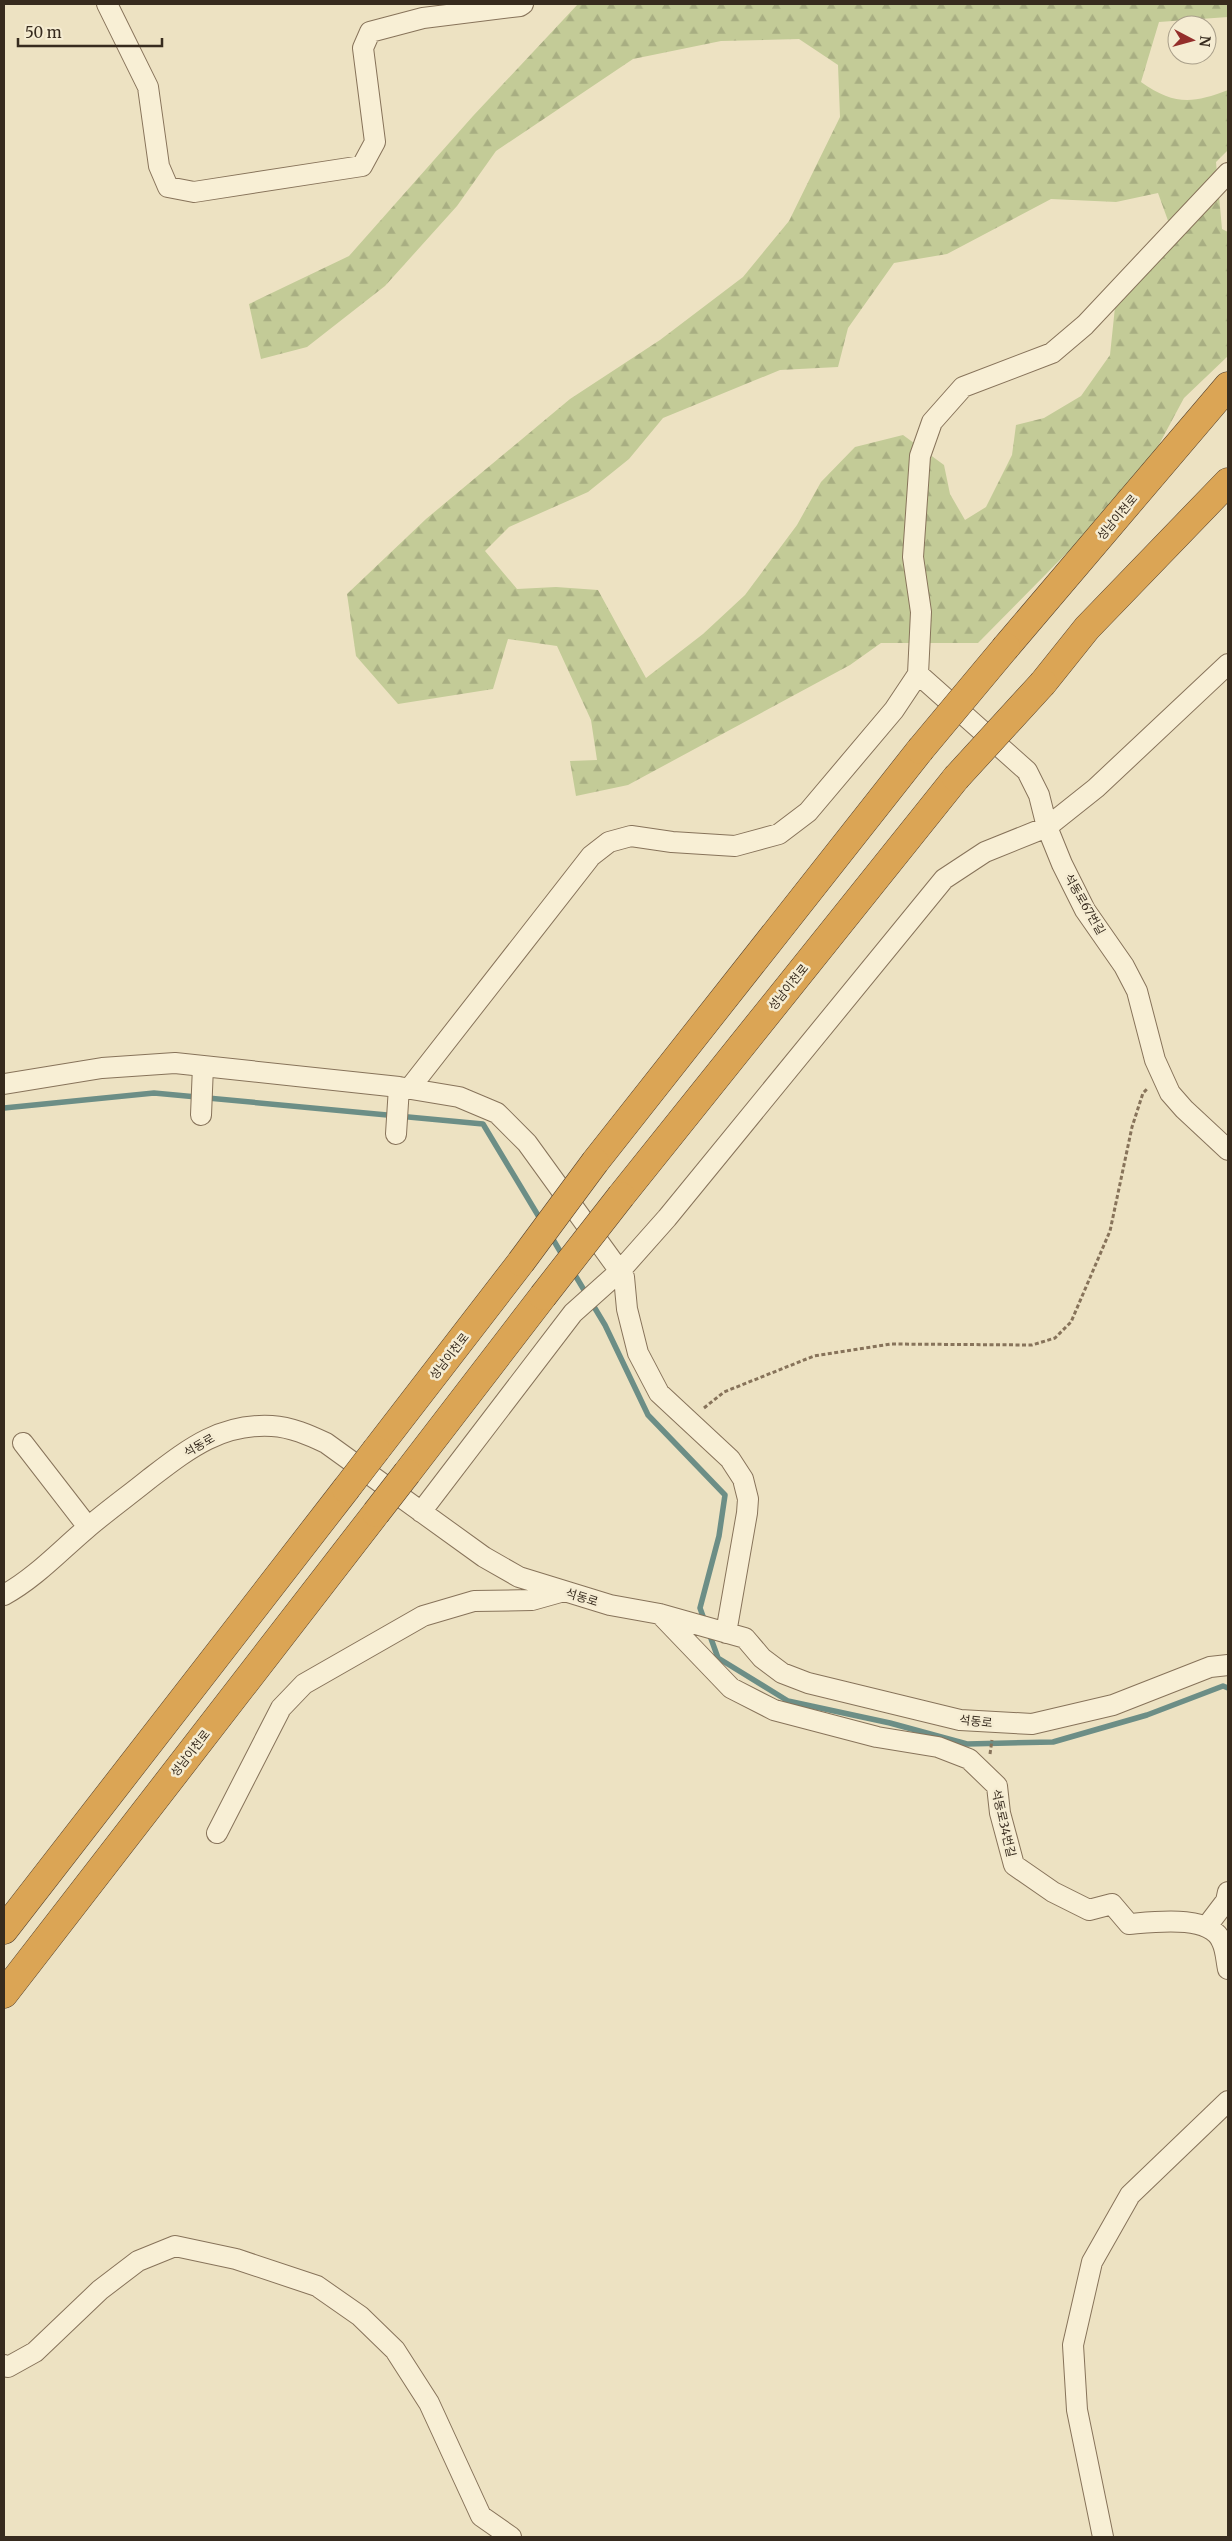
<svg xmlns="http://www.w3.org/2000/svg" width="1232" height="2541" viewBox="0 0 1232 2541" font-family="Merriweather,'Noto Sans KR',serif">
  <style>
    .forest { fill: url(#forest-firs); fill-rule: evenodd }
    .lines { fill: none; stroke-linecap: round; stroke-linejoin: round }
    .stream { stroke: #6c8e86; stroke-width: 5.5 }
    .minor-casing { stroke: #87735a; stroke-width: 22 }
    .highway-casing { stroke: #54412e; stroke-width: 29 }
    .path { stroke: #87735a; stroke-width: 3; stroke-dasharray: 4 2.5; stroke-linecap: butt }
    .minor { stroke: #f8efd5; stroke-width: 20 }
    .highway { stroke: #dba555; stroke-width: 28 }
    .highway-bridge-casing { stroke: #54412e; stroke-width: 29; stroke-linecap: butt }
    .highway-bridge { stroke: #dba555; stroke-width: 28 }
    .labels { text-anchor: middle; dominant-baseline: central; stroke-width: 5; stroke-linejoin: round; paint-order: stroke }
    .street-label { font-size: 12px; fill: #372b1e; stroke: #f5ecd2 }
  </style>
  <defs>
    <pattern id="forest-firs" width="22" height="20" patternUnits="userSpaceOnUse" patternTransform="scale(1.25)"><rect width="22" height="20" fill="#c3cb97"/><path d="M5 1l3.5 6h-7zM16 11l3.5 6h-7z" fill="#a8ae82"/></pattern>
  </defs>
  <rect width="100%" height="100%" fill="#ede2c2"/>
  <path class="forest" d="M578,4H1228V17L1159,22L1141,82C1174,105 1192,104 1228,90V150L1216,162L1222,229L1228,232V356L1184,398L1155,452L1110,509L978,643H881L850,665L628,785L576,796L570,761L597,760L591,720L557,646L508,639L493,689L398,704L356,656L347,594L426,519L570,399L660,340L743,277L789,221L840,117L838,65L799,39L721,41L633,59L496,151L457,206L385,286L307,347L261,359L249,304L349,256L473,116ZM1158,193L1175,240L1115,307L1110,355L1081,396L1044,418L1016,425L1012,455L986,507L965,520L950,494L944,465L903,435L855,447L821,482L797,525L745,595L703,634L646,678L598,590L556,587L517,589L485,551L509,527L588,492L629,459L663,418L780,370L838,367L848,328L894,263L947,254L1051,199L1116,202Z"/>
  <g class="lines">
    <path class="stream" d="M4,1108L154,1093L483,1124L542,1222
      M551,1236L564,1258
      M572,1270L605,1325L648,1415L725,1495L719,1536L700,1608L705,1622
      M709,1633L718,1658L788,1701L890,1723L967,1744L1053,1742L1147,1715L1223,1686L1228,1688"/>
    <defs>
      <path id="minor" d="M107,4L148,87L159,166L168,187L194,192L362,166L375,142L363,48L370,32L423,18L520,6L523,4
        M918,674L1027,771L1039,795L1047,827L1062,864L1085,910L1124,966L1137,991L1155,1060L1170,1093L1184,1109L1228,1150
        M4,1084L102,1068L175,1063L399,1087L459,1097L497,1113L527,1143L624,1277L627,1309L638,1353L659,1393L730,1459L743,1479L748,1499L747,1513L726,1633
        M409,1089L591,856L609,842L631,836L672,842L735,846L779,834L808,812L894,710L918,674L921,612L913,557L920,456L932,422L963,387L1052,353L1085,325L1228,173
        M201,1115L203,1066
        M396,1134L399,1087
        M23,1443L88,1527
        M421,1512L573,1313L620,1271L667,1218L944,879L985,852L1047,827L1096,788L1228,664
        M4,1595C35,1578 60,1551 86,1529C107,1511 128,1496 149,1479C187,1450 220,1423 272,1426C291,1427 309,1435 326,1443L484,1557L519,1577L610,1605L660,1614L745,1638L762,1658L782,1673L808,1683L960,1720L1032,1724L1113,1705L1210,1667L1228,1665
        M660,1614L731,1688L774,1710L877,1737L938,1747L969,1759L997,1786L1000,1813L1014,1865L1053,1892L1089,1910L1112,1904L1129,1924C1154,1922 1211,1914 1222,1942C1226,1950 1226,1960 1228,1969
        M217,1833L281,1708L304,1684L423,1616L474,1601L532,1600L564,1591
        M1207,1926L1226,1901L1228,1892
        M4,2365L8,2367L35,2352L100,2290L138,2261L175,2246L236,2259L317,2286L360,2316L395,2350L429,2403L481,2516L511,2537
        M1103,2537L1077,2410L1073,2345L1092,2262L1130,2195L1228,2101"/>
      <path id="highway" d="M1006,647L1228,386
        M1043,683L1087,628L1228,482
        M595,1162L920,750
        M621,1196L956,778
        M376,1450L521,1262
        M407,1473L543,1296
        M4,1930L346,1489
        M4,1994L376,1513"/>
    </defs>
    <use href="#minor" class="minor-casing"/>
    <use href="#highway" class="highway-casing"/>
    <path class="path" d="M704,1408L724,1392L814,1356L891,1344L1032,1345L1055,1338L1071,1322L1110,1231L1132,1127L1143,1093L1148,1088
      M990,1754L992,1740"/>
    <use href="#minor" class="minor"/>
    <use href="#highway" class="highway"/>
    <defs>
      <path id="highway-bridge" d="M920,750L1006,647
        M956,778L1043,683
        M521,1262L595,1162
        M543,1296L621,1196
        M346,1489L376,1450
        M376,1513L407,1473"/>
    </defs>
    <use href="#highway-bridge" class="highway-bridge-casing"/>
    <use href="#highway-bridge" class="highway-bridge"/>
  </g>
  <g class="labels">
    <g class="street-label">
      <text transform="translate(1117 517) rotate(-50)">성남이천로</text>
      <text transform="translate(1085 904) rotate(60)">석동로67번길</text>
      <text transform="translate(788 987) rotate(-51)">성남이천로</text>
      <text transform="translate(449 1356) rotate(-52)">성남이천로</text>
      <text transform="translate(199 1445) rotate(-30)">석동로</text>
      <text transform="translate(582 1597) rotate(17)">석동로</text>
      <text transform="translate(976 1721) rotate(6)">석동로</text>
      <text transform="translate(190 1753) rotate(-52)">성남이천로</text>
      <text transform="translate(1004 1823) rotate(77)">석동로34번길</text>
    </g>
  </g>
  <rect width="1232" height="2541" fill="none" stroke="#372b1e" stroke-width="10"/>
  <g transform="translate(1192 40) rotate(96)"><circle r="24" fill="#f5ecd2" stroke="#a99f8a"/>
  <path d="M0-4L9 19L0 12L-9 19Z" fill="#942f2b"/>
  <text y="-8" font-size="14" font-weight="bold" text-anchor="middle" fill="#372b1e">N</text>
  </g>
  <path d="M18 38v8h144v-8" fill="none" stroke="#372b1e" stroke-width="2.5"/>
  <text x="25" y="38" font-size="15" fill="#372b1e" stroke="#f5ecd2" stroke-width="4" paint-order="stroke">50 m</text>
</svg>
